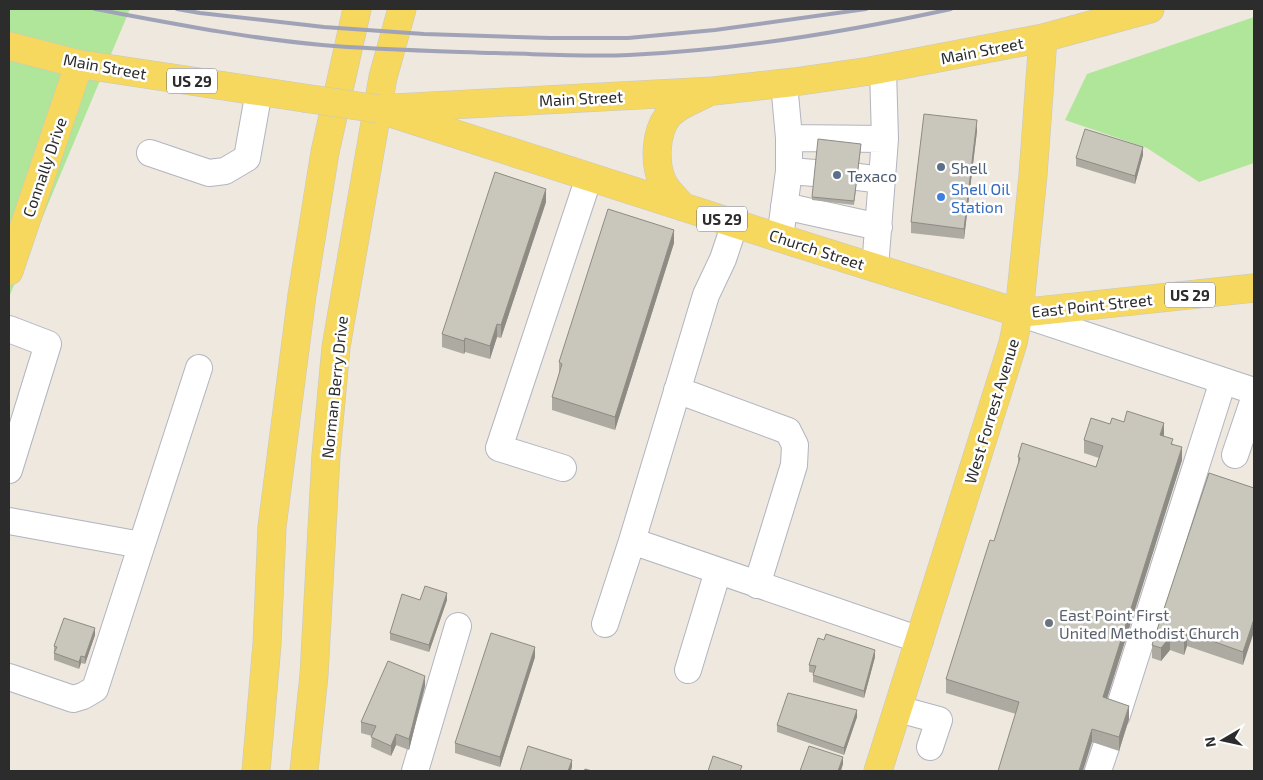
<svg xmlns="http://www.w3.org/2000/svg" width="1263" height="780" viewBox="0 0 1263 780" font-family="'Exo 2',sans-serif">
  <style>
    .green { fill: #b0e699 }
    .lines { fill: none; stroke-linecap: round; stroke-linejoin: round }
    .minor-casing { stroke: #b2b4c0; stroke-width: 28 }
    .major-casing { stroke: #c8c8c8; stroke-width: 29 }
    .minor { stroke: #fff; stroke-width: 26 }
    .major { stroke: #f5d85d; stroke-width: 28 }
    .rail { stroke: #a0a3b7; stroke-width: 4 }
    .major-bridge-casing { stroke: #c8c8c8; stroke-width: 29; stroke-linecap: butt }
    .major-bridge { stroke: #f5d85d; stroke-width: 28 }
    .wall { fill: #adaaa2 }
    .shaded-wall { fill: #8d8b84 }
    .building { fill: #c9c6bc; stroke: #8d8b84 }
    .service-dot { fill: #5c6f8a; stroke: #fff; stroke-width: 2 }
    .shop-dot { fill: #3f7fe0; stroke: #fff; stroke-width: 2 }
    .worship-dot { fill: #6b7280; stroke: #fff; stroke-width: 2 }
    .labels { text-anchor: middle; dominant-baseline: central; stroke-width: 5; stroke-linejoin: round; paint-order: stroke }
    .shield { fill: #fff; stroke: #6b6b6b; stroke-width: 1 }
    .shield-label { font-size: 15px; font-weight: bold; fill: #2c2c2c }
    .street-label { font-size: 16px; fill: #2c2c2c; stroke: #fff }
    .service-label { font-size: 16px; fill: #4e5e75; stroke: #fff; text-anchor: start }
    .shop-label { font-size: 16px; fill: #366cbe; stroke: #fff; text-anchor: start }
    .worship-label { font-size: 16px; fill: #5b616d; stroke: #fff; text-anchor: start }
  </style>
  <rect width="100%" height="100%" fill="#eee8de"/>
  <path class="green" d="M9,9H130L9,297Z
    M1254,17V163L1199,182L1147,148L1065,120L1087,74Z"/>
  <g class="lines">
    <defs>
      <path id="minor" d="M789,138L885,139
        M150,153L209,173L225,171L247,158L259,91
        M789,171L815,173
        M858,177L882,180
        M784,206L879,227
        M735,223L723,259L706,295L632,541L920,640
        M780,238L789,171V138L784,83
        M875,268L885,139L883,69
        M1019,313L1254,391
        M9,329L48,344L9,470
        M677,390L788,431L795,445L794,465L757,585
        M1235,455L1254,399
        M563,468L499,448L589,177
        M9,521L141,545
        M605,624L632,541
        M688,670L718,571
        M9,677L73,699L83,696L95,689L199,368
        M898,709L939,720L930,747
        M1117,715L1223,381
        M415,771L458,626
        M1098,771L1106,747"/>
      <path id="major" d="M9,46L79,64L304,98
        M395,108L713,91L794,82L870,71L1043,38L1150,9
        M378,109L780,238L1019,313L1254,288
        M683,207C677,200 667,191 663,183C654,164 655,133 668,116C677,105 693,100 705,94
        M9,271L79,64
        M256,771L267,644L272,527L302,295L325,152L357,9
        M304,771L314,675L326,455L336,347L383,77L402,9
        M878,771L1013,343L1019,313L1033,175L1043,38"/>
    </defs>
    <use href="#minor" class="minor-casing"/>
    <use href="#major" class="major-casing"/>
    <use href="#minor" class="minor"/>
    <use href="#major" class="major"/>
    <path class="rail" d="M95,9C170,23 245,38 322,45C379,50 437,51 495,53C539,54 585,57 629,55C737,50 846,32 951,9
      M177,9L200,13L324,27L424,34L550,38H628L715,30L866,9"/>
    <defs>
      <path id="major-bridge" d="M304,98L378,109"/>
    </defs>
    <use href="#major-bridge" class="major-bridge-casing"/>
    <use href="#major-bridge" class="major-bridge"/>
  </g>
  <path class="wall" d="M977,131L964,239L911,233V222Z
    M861,147L854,205L812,200V197Z
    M1143,155L1135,184L1076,166V158Z
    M546,202L501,338L497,337L490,359L465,352L464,354L442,347V334Z
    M674,243L615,430L552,410V397L559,374V362Z
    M1110,424L1164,436L1173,444L1182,460L1107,699L1129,719L1119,751L1092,742L1016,714L946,693V679L994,541L1018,465V457L1096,467L1099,458L1084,453V440Z
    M1254,488L1243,665L1187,646L1184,655L1170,650L1161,661L1152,658V645Z
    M420,600H447L429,652L390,640V633Z
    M95,635L85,664L81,663L79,669L54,660V646Z
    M535,657L500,767L455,753V743Z
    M875,657L864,698L813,682V673L809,672V665Z
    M425,686L409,750L396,745L391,756L371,747L372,736L361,733V722Z
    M857,717L844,755L777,732V725Z"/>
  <path class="shaded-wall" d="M977,120V131L964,239V229Z
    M1143,147V155L1135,184V176Z
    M546,189V202L501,338V325Z
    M674,230V243L615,430V417Z
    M497,324V337L490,359V346Z
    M465,338V352L464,354V341Z
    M1164,423V436L1160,448V435Z
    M1182,447V460L1103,711V697Z
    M447,593V600L429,652V645Z
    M1254,619V632L1243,665V652Z
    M95,628V635L85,664V657Z
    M1187,632V646L1184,655V641Z
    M1170,637V650L1161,661V648Z
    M535,647V657L500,767V757Z
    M875,650V657L864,698V691Z
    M81,656V663L79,669V662Z
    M425,676V686L409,750V739Z
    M1129,706V719L1119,751V737Z
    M857,710V717L844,755V748Z
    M1092,729V742L1083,771H1079Z
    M396,734V745L391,756V746Z
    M843,757V764L841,771H838Z
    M572,760V767L571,771H568Z"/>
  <path class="building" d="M924,114L977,120L964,229L911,222Z
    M1085,129L1143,147L1135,176L1076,158Z
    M818,139L861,144L854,201L812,197Z
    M495,172L546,189L501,325L497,324L490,346L465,338L464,341L442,334Z
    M608,209L674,230L615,417L552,397L562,364L559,362Z
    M1127,411L1164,423L1160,435L1173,439L1171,444L1182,447L1103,697L1129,706L1119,737L1092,729L1079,771H998L1019,702L946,679L990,540L994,541L1020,458L1018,457L1022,443L1096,467L1103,446L1084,440L1091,418L1110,424L1112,418L1124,422Z
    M1209,473L1254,488V619L1243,652L1187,632L1184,641L1170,637L1161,648L1152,645Z
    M425,586L447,593L429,645L390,633L402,594L420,600Z
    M64,618L95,628L85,657L81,656L79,662L54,653L57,647L54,646Z
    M491,633L535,647L500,757L455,743Z
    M826,634L875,650L864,691L813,675L816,666L809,665L818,638L824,640Z
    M388,661L425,676L409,739L396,734L391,746L371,737L376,726L361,722Z
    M788,693L857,710L844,748L777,725Z
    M528,746L572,760L568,771H520Z
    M809,746L843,757L838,771H800Z
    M713,756L742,766L740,771H708Z
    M585,769L592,771H584Z"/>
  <g class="service-dot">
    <circle cx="941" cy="167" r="5"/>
    <circle cx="837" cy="175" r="5"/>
  </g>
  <circle class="shop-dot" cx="941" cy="197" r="5"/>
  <circle class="worship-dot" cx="1049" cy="623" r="5"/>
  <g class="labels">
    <g class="shield">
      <rect x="167" y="68.5" width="50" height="25" rx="4"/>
      <rect x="697" y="206.5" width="50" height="25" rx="4"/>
      <rect x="1165" y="282.5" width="50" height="25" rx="4"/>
    </g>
    <g class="shield-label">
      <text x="192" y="81">US 29</text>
      <text x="722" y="219">US 29</text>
      <text x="1190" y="295">US 29</text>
    </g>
    <g class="street-label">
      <text transform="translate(982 50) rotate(-11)">Main Street</text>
      <text transform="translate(105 66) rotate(10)">Main Street</text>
      <text transform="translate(581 98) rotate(-3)">Main Street</text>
      <text transform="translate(44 167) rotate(-71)">Connally Drive</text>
      <text transform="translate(817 249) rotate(18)">Church Street</text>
      <text transform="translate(1092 305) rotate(-6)">East Point Street</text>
      <text transform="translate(334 387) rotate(-84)">Norman Berry Drive</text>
      <text transform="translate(991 411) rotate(-73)">West Forrest Avenue</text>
    </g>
    <g class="service-label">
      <text x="951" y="167">Shell</text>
      <text x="847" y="175">Texaco</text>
    </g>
    <g class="shop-label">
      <text x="951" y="188">Shell Oil<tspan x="951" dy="18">Station</tspan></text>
    </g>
    <g class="worship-label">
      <text x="1059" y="614">East Point First<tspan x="1059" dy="18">United Methodist Church</tspan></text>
    </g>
  </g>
  <rect width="1263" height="780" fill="none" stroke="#2c2c2c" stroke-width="20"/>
  <g transform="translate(1223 740) rotate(261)" stroke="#ffffff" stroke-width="4" paint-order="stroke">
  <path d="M0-4L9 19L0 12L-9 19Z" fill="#2c2c2c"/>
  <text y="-8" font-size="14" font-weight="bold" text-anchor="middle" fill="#2c2c2c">N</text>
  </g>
</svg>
